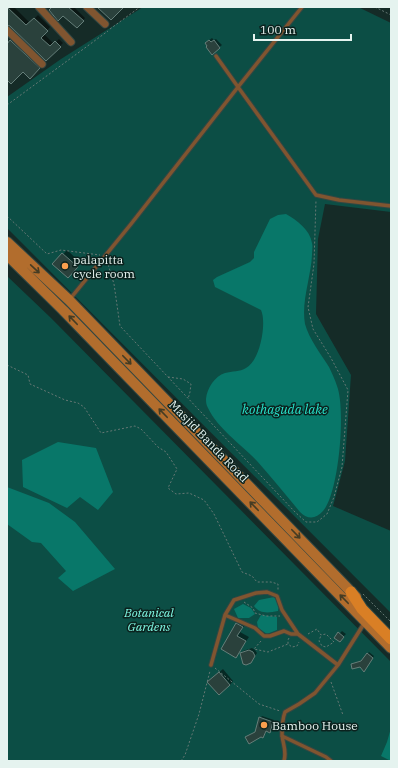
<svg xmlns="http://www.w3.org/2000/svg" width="398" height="768" viewBox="0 0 398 768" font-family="'IBM Plex Serif',serif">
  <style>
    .green { fill: #0c4e45 }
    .water { fill: #087769 }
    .shadow { fill: #0007 }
    .building { fill: #2a413c; stroke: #657e79 }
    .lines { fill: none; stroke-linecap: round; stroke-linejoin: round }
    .service-casing { stroke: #324743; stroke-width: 5.5 }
    .minor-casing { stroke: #324743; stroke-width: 9 }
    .secondary-casing { stroke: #324743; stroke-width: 12 }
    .primary-casing { stroke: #324743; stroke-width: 13 }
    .path { stroke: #657874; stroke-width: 1; stroke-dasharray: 2 2; stroke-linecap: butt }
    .service { stroke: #805530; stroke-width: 3.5 }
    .minor { stroke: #805530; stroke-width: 7 }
    .secondary { stroke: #b26d2d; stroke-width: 10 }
    .primary { stroke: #d97f25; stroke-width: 11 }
    .oneway { stroke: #453c23 }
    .poi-dot { fill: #fa9f4e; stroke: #0b221e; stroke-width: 1.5 }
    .labels { text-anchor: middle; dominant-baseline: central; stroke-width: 3; stroke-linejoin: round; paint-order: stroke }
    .poi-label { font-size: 12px; fill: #e5f3ef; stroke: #0b221e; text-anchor: start }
    .street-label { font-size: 12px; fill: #e5f3ef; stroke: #0b221e }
    .park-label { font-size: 12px; font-style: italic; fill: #81fbe6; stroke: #0b221e }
    .water-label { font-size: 13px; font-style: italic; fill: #27e3cb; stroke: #0b221e }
  </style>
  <rect width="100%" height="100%" fill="#152b27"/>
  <path class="green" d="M143,7H358L391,23V212L325,204L318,239L316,314L351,375L345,461L333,506L391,531V613L7,228V97L61,59Z
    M7,276L51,318L391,662V761H7Z"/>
  <path class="water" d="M286,214C297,220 310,230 312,243C313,246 312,251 312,255C311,277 301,302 305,324C309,339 321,354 329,367C332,373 335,380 337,386C346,409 339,493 323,511C316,519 308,520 300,512C286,495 272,478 257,461C241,444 218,429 208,408C206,405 206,401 206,399C207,388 215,376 225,373C232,371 240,372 246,368C260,361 267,323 261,310L215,287L213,280L217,277L250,262L254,258V252L270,219L278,215Z
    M58,442L96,448L113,492L98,510L80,497L67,508L23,487L22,460Z
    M7,487L49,503L75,522L115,569L73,591L58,578L66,571L41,543L32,542L7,524Z
    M274,597L279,604L278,611C268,613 260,614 254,606L259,600Z
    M243,604L251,608L255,614L249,618H238L234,609Z
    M261,615L277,617V630L267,634L258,628L257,622Z
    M391,728V761L381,756L387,742Z"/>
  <path class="shadow" d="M7,7H14L30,23L38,15L50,27L44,34L54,44L59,39L63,43L46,60L11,25H7Z
    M53,7H74L85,18L77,27Z
    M14,38L42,65L30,77L23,71L7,78V45Z
    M212,38L214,40L216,39L222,45L212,53L208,41Z
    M67,250L81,263L68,277L54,264Z
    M241,620L246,623L240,632L249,637L236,656L237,624Z
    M342,631L346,634L342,638L336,637Z
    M252,648L255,650L257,653L253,659L241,653L243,651Z
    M369,652L374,656L365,670L360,666L352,664L363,660Z
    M223,669L233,681L230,685L212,678Z
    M262,716L274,720L271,729L269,731H267L263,737H246L256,731L260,718Z"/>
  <path class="building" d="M7,7L26,25L34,18L48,31L41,38L50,46L55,41L61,47L46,61L10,26L7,25Z
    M52,7H68L84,21L77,28L63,16L58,21L49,10Z
    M97,7H124L111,20Z
    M10,40L40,68L30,79L23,72L11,84L7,80V44Z
    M209,40L211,42L214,40L220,48L212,55L206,47L207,46L205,43Z
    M62,253L78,267L68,278L52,264Z
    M236,623L243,627L237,636L246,641L236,658L221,649Z
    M338,632L344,637L340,642L334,638Z
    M249,650L253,652L255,656L251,663L246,665L243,664L240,653Z
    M367,653L373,658L364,672L360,667L352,669L351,664L361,661Z
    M219,672L230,685L219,695L207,682Z
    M259,717L273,722L270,733L266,731L263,738L261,737L249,744L245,737L255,732Z"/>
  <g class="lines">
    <defs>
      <path id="service" d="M302,7L238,87L316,195L339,200L391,206
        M70,299L131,224L238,87L216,56
        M225,615L255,628L264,636H270L284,631L291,634H298
        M211,665L225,615L234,600L256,593L267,592L277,596L282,610L298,634L338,665
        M282,736L326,757L331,761
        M284,761C287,751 283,745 282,735C282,727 282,720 285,712L299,704L315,693L338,665L365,622"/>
      <path id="minor" d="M39,7L71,42
        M87,7L105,24
        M7,30L42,64"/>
      <path id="secondary" d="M7,242L69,300L356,597
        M7,255L63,310L391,648"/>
      <path id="primary" d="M351,592L362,609L391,639"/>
    </defs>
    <use href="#service" class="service-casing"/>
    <use href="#minor" class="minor-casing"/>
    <use href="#secondary" class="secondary-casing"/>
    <use href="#primary" class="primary-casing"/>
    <path class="path" d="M375,7L391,15
      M110,29L140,7
      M7,105L108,31
      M7,216L47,254L61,250L100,255
      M107,261L114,284L120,326L295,512L306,522H317L327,514L334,497L342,467L348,390L331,358L313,329L308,307L314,264L316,200
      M7,365L28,375L30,384L65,400L78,403L84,407L101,433L135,426L141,429L158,447L166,452L177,469L168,488L176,494L189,493L204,500L214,514L242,572L252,576L257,582H271L278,584V590
      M168,377L183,379L191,384L190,392L188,399
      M363,594L391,622
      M244,602L253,608L255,613L266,616H280
      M308,634L317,629L321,635L326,634L334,642L326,647L322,646L319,641L321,635
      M289,638L288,640V644L292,647L297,646L299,642
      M261,641L254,649L268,652L288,644
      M215,668L259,704L280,711
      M331,682L343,715
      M181,761L185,755L199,714L210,671"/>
    <use href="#service" class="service"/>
    <use href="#minor" class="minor"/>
    <use href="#secondary" class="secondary"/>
    <use href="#primary" class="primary"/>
  </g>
  <defs><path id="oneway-shaft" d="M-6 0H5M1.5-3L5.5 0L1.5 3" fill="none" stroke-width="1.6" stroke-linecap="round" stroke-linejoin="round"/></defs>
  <g class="oneway">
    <use href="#oneway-shaft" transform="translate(35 269) rotate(43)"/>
    <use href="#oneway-shaft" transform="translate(73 320) rotate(-134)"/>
    <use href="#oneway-shaft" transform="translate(127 360) rotate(46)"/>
    <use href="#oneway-shaft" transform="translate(163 413) rotate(-134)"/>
    <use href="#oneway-shaft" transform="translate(254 506) rotate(-134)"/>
    <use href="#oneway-shaft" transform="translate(296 534) rotate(46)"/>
    <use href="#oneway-shaft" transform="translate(344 599) rotate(-134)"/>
  </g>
  <g class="poi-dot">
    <circle cx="65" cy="266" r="4"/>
    <circle cx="264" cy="725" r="4"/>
  </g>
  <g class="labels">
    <g class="poi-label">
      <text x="73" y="259">palapitta<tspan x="73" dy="14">cycle room</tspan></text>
      <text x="272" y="725">Bamboo House</text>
    </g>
    <g class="street-label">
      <text transform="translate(209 441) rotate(46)">Masjid Banda Road</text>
    </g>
    <g class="park-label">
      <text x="149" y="612">Botanical<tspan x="149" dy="14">Gardens</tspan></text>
    </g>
    <g class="water-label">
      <text x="285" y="409">kothaguda lake</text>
    </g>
  </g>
  <rect width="398" height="768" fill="none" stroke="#e5f3ef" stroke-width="16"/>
  <path d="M254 34v6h97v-6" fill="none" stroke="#e5f3ef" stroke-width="2"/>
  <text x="260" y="34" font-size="12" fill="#e5f3ef" stroke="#0b221e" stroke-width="3" paint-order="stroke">100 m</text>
</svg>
